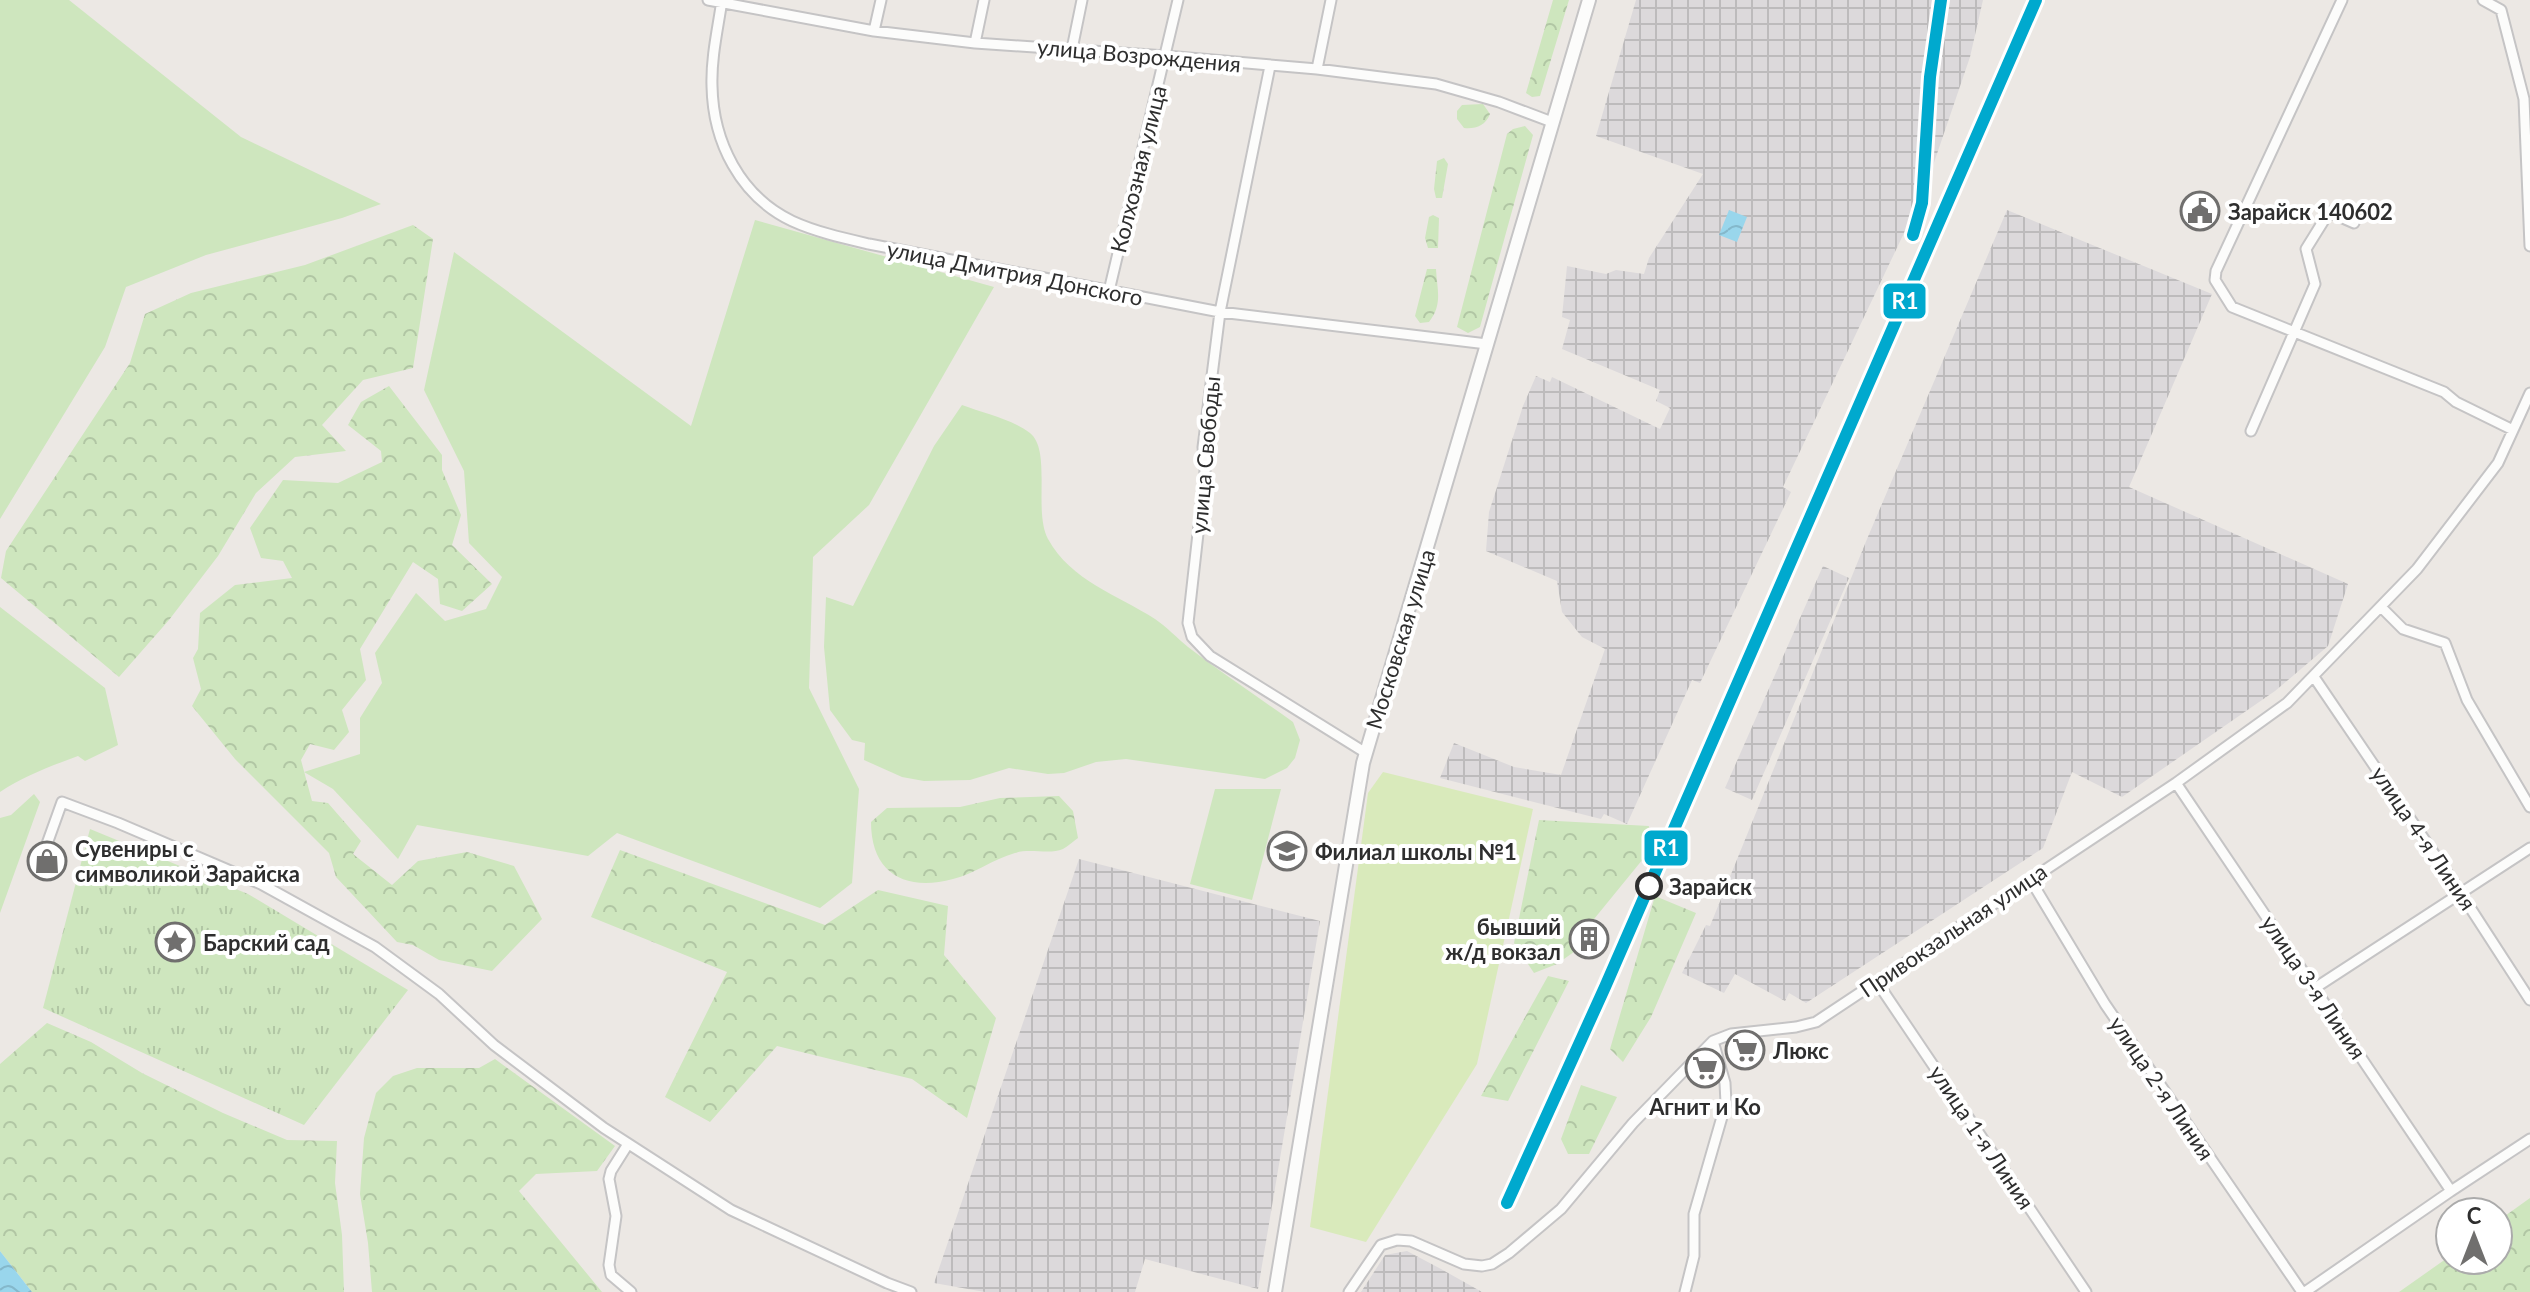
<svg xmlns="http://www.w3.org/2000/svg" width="2530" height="1292" viewBox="0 0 2530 1292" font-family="Lato,sans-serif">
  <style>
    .industrial { fill: url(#industrial-grid) }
    .grass { fill: #cee6be }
    .forest { fill: url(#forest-crowns) }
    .park { fill: url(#park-tufts) }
    .pitch { fill: #d9eabb }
    .water { fill: url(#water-waves) }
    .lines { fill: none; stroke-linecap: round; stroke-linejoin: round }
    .street-casing { stroke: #c5c4c5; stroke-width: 13 }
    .secondary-casing { stroke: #c5c4c5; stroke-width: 16 }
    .street { stroke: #fcfcfb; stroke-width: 9 }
    .secondary { stroke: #fcfcfb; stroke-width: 12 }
    .rail-1-casing { stroke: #fff; stroke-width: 18 }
    .rail-1 { stroke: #00a9ce; stroke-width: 12 }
    .stop-dot { fill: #fff; stroke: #2e2e2e; stroke-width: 4 }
    .labels { text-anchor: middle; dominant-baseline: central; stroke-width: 8; stroke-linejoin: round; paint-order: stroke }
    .street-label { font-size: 22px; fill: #2e2e2e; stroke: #fff }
    .poi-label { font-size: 22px; font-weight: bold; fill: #2e2e2e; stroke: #fff; text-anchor: start }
    .stop-label { font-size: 22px; font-weight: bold; fill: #2e2e2e; stroke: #fff; text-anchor: start }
    .line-badge { stroke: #fff; stroke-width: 3 }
    .badge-label { font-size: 22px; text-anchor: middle; font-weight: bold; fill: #fff }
  </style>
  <defs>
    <pattern id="industrial-grid" width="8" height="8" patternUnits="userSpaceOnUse" patternTransform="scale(2)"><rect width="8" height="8" fill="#dcd9db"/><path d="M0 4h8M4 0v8" fill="none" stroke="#bdbbbc"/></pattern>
    <pattern id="forest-crowns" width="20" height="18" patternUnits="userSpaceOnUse" patternTransform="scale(2)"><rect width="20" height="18" fill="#cee6be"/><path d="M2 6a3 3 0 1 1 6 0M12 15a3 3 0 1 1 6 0" fill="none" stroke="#b1c6a4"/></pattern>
    <pattern id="park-tufts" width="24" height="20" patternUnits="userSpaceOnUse" patternTransform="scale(2)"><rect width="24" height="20" fill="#cee6be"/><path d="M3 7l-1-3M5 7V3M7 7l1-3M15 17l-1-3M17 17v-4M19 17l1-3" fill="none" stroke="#b1c6a4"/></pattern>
    <pattern id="water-waves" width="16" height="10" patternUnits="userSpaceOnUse" patternTransform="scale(2)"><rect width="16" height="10" fill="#99d6ec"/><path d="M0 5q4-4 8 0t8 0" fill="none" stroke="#84b8cb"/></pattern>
  </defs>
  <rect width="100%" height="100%" fill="#ece8e4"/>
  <path class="industrial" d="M1636,0H1983L1970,57L1925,189L1783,487L1791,492L1700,683L1692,680L1627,824L1604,814L1601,819L1440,778L1454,743L1514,767L1561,775L1605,649L1582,637L1562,612L1557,581L1486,551L1489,512L1523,406L1536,376L1550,382L1552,377L1660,429L1670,408L1656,401L1660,390L1562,349L1570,320L1562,317L1567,266L1606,274L1616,270L1644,274L1649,258L1703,174L1596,136Z
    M2007,210L2212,294L2129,487L2348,584L2328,646L2275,691L2122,797L2072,772L2043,848L1806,1003L1789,993L1785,1001L1735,974L1724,993L1682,973L1706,925L1710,926L1867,539Z
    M1823,566L1849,578L1752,800L1725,788Z
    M1079,859L1320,921L1258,1289L1145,1259L1135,1292H985L934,1283Z
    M1407,1251L1441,1269L1482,1292H1361L1385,1255Z"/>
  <path class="grass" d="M0,0H69L241,137L381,204L342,218L206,255L126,287L105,347L0,519Z
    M755,220L994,287L869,505L813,557L809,688L859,789L852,883L820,908L617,833L588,856L417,825L398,859L333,789L304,772L360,754V718L382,683L375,653L416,593L445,621L486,609L502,577L469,543L464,471L424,390L454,252L691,426Z
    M962,405C983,413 1012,419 1030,433C1052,451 1033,511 1048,539C1071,581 1118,595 1155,619C1167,627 1177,638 1188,647C1222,673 1258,697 1293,722L1300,740L1295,758L1287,768L1265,779L1126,759L1096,762L1064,773L1048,774L1009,768L970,780L924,781L902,777L864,760L865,743L852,740L830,710L824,647L826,597L853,606L934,446Z
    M0,607L105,688L118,745L85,761L78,756C51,766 24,776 0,792Z
    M1215,789H1281L1252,900L1190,884Z
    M34,794L40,802L0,913V818L11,815Z"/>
  <path class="forest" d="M1553,0H1569L1540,96L1532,97L1526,93Z
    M1483,104L1490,114C1485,126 1476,129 1464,128L1457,119V111L1462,105Z
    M1525,126L1533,135L1480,327L1468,333L1457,327L1507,134L1513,129Z
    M1444,158L1448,164L1442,198H1436L1434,189L1437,161Z
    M1433,215L1439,218L1438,248H1428L1425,238L1429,217Z
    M413,225L433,239L413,368L363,380L322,425L346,451L295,457L256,493L218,556L169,620L119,677L1,578L6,551L130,363L145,314L191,293L305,265Z
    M1427,269H1436C1437,290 1443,304 1429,322L1420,323L1415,316Z
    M389,386L442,455V470L461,515L452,545L492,584L462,611L440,604L438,579L413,562L360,649L366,680L342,710L349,732L334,750L310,744L301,760L312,801L328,803L361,841L353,854L392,885L418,861L467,852L514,866L542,919L492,971L439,960L413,945L397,942L336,877L329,853L235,759L192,706L201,689L193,658L198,649L200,613L235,585L292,578L283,561L261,558L250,528L283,480L338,483L382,462L381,451L348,425L361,402Z
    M1059,796L1073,811L1078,838C1074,841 1068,846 1063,849C1050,855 1030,848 1015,853C993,859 974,874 953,879C905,892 871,873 871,822L887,808L960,807L1000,798Z
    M1539,820L1649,826L1643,859L1590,924L1578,949L1557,964L1534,973L1514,943Z
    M620,850L825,925L878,890L948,906L944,955L996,1018L967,1118L912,1079L777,1046L710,1122L665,1097L727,972L591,917Z
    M1655,896L1696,913L1651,1017L1623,1062L1610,1049Z
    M1548,976L1569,981L1508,1101L1481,1096Z
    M47,1023L91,1042L142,1073L223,1113L287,1140L337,1141L335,1183L342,1235L344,1292H32L0,1251V1064Z
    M495,1059L615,1146L597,1171L536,1174L519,1191L602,1292H372L368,1243L360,1194L364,1138L376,1093L393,1076L417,1068H479Z
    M1581,1085L1617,1097L1589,1154H1568L1561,1139Z
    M2530,1198V1292H2399L2450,1256V1260H2498V1221Z"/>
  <path class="park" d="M90,829L248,894L408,990L304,1125L43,1008Z"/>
  <path class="pitch" d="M1383,772L1533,809L1477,1064L1366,1242L1310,1227L1368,793Z"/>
  <path class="water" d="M1729,210L1747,217L1737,242L1719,235Z
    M0,1251L32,1292H0Z"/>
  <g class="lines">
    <defs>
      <path id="street" d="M708,0L874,31L975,43L1166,56L1317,69L1436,84L1499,102L1552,122
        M722,0C718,28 711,57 712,86C713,142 740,196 792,221C816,232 843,238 869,244L1220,312L1487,344
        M2342,0L2216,271L2215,280L2232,307L2444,392L2456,402L2513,430
        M2483,0L2501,10L2524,99L2530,246
        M874,31L881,0
        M975,43L984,0
        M1072,49L1082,0
        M1270,66L1220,312L1203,447L1205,471L1188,623L1192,637L1210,656L1366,753
        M1317,69L1331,0
        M1109,291L1178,0
        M2251,431L2315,284L2306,249L2329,212L2354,223
        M2381,607L2403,629L2445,643L2467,700L2530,807
        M2314,677L2460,892L2530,1000
        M2176,783L2451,1191
        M43,855L62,802L118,823L261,884L375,947L439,994L494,1045L604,1128L731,1210L887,1283L911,1292
        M2030,879L2105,1004L2302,1292
        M1877,982L2086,1292
        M2315,988L2530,848
        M628,1144L611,1171L609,1179L616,1216L609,1265L611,1275L631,1292
        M1349,1292L1381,1245L1397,1240L1411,1241L1464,1264L1482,1266L1492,1264L1509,1253L1561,1209L1633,1123L1713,1041L1731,1034L1796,1027L1816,1022L2176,783L2287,703L2417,569L2498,463L2530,393
        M1685,1292L1694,1256V1214L1726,1103L1725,1083L1713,1041
        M2305,1292L2451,1191L2530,1139"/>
      <path id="secondary" d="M1275,1292L1363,763L1589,0"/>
    </defs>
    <use href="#street" class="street-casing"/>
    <use href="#secondary" class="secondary-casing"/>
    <use href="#street" class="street"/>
    <use href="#secondary" class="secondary"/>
    <defs>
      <path id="rail-1" d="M1913,235L1922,203L1930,77L1941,0
        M1507,1203L1605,987L2036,0"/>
    </defs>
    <use href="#rail-1" class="rail-1-casing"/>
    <use href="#rail-1" class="rail-1"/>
  </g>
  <defs>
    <symbol id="civic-ring" viewBox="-11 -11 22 22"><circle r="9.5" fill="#fff" stroke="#706f6e" stroke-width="1.5"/><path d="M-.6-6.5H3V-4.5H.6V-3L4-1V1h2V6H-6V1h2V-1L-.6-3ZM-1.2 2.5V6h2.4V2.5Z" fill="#706f6e"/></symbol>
    <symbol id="school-ring" viewBox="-11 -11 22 22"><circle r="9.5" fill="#fff" stroke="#706f6e" stroke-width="1.5"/><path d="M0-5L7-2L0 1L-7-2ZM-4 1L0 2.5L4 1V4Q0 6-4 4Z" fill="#706f6e"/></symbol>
    <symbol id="shop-ring" viewBox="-11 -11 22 22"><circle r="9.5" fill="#fff" stroke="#706f6e" stroke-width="1.5"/><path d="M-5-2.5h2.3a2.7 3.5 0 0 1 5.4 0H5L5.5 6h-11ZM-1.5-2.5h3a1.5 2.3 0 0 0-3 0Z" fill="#706f6e"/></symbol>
    <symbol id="building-ring" viewBox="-11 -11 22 22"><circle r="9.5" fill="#fff" stroke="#706f6e" stroke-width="1.5"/><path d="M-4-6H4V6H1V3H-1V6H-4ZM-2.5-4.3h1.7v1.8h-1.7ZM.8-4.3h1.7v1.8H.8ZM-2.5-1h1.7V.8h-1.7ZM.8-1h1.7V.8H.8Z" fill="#706f6e"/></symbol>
    <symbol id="sight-ring" viewBox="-11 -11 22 22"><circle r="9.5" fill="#fff" stroke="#706f6e" stroke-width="1.5"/><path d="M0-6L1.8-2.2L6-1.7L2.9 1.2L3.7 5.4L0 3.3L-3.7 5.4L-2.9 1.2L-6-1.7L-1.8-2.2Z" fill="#706f6e"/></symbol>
    <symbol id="supermarket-ring" viewBox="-11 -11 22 22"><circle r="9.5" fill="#fff" stroke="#706f6e" stroke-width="1.5"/><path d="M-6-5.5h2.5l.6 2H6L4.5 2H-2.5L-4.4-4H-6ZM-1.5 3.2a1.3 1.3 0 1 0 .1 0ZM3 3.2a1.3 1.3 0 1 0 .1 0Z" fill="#706f6e"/></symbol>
  </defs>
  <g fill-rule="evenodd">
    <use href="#civic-ring" x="2178" y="189" width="44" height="44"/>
    <use href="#school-ring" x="1265" y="829" width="44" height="44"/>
    <use href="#shop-ring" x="25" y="839" width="44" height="44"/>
    <use href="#building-ring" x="1567" y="917" width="44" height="44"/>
    <use href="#sight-ring" x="153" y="920" width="44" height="44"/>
    <use href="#supermarket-ring" x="1723" y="1028" width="44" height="44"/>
    <use href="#supermarket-ring" x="1683" y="1046" width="44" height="44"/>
  </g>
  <circle class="stop-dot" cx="1649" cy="886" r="12"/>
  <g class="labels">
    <g class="street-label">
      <text transform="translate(1139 55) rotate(5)">улица Возрождения</text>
      <text transform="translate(1138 169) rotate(-76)">Колхозная улица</text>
      <text transform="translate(1015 273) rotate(11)">улица Дмитрия Донского</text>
      <text transform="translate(1205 455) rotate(-85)">улица Свободы</text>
      <text transform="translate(1400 639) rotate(-73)">Московская улица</text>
      <text transform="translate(2424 838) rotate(56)">улица 4-я Линия</text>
      <text transform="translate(1953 930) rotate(-34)">Привокзальная улица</text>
      <text transform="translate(2314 987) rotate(56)">улица 3-я Линия</text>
      <text transform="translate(2162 1088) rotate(56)">улица 2-я Линия</text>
      <text transform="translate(1982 1137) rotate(56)">улица 1-я Линия</text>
    </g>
    <g class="poi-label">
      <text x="2228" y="211">Зарайск 140602</text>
      <text x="75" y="848">Сувениры с<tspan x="75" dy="25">символикой Зарайска</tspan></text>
      <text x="1315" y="851">Филиал школы №1</text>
      <text x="1561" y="926" text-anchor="end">бывший<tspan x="1561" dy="25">ж/д вокзал</tspan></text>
      <text x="203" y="942">Барский сад</text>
      <text x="1773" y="1050">Люкс</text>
      <text x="1705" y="1106" text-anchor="middle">Агнит и Ко</text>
    </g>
    <g class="stop-label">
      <text x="1669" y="886">Зарайск</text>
    </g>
  </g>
  <g class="line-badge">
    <rect x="1882" y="282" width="45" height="38" rx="8" fill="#00a9ce"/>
    <rect x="1643" y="829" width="46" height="38" rx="8" fill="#00a9ce"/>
  </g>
  <g class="badge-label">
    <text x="1905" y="309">R1</text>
    <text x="1666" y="856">R1</text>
  </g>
  <g transform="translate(2474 1236)"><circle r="38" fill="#ffffff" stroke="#ababab" stroke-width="2"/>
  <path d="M0-6L14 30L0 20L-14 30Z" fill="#706f6e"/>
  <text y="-12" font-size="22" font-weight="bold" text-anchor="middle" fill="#2e2e2e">С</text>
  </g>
</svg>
